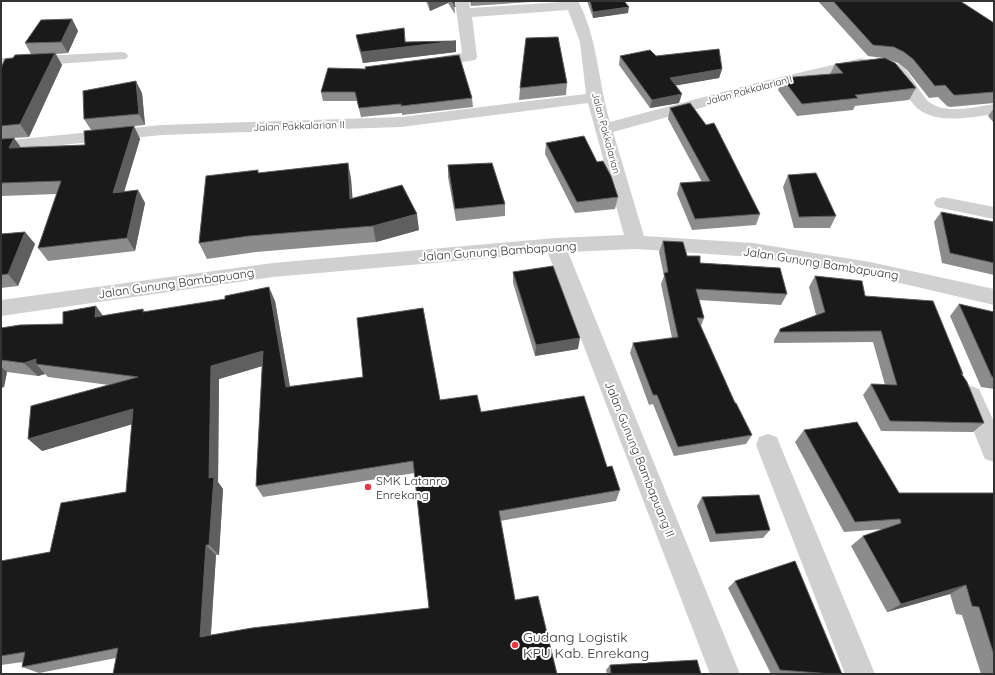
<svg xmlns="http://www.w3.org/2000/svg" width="995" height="675" viewBox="0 0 995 675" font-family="Quicksand,sans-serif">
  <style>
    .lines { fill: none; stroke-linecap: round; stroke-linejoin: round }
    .minor { fill: #d0d0d0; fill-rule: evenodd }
    .wall { fill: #8c8c8c; fill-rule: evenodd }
    .shaded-wall { fill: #5f5f5f }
    .building { fill: #1a1a1a; stroke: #5f5f5f; fill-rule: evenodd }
    .poi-dot { fill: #e63946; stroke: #fff; stroke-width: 1.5 }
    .labels { text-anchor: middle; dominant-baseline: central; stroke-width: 4; stroke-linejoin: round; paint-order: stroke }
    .far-street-label { font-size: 10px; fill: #333; stroke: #fff }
    .street-label { font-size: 12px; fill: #333; stroke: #fff }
    .poi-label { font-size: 12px; fill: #333; stroke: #fff; text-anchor: start }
    .near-poi-label { font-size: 14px; fill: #333; stroke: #fff; text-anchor: start }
  </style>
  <rect width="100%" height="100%" fill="#fff"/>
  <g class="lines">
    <path class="minor" d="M455,1H469L470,8L578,1C598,38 598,82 610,122L764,81L862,58L867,60L870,63L867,66L773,88L613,132L644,236L753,243L870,262L994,289V305L870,276L753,257L636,249L568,252L740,674H710L548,253L273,277L1,316V300L273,263L555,238L624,235L588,103L401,127L162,135L1,151V141L162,125L401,117L586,94L580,42L568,10L472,17L477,57L475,60L430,67L425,65L422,62L425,59L462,53Z
      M121,52L126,53L128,56L126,59L1,68V58Z
      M895,63L900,65L904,68C913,78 918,89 926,99C941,116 974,107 994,104V114C972,117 942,124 921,111C910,104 905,90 897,80C894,75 890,72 887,68L890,65Z
      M943,197L994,207V219L936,207L934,203L936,199Z
      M971,386L979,389L994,422V462L985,459L959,396L963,389Z
      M768,434L777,437L780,445L875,674H845L756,445L759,437Z"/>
  </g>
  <path class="wall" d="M426,1H454L455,14L448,3L430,11Z
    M470,1H547L471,6Z
    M587,1H624L628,13L593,18Z
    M818,1H960L994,23V103L950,107L947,106L938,97L929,98L907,70L898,63L887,59L916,88L909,100L855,106L853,110L797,116L778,90L782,78L830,74L835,64L883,58L868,56Z
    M72,19L78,31L68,53L56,54L62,65L29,137L14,138L20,147L85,145L91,130L84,119L142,93L145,125L134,126L140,139L124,192L138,190L145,203L135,251L48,261L38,248L57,194L1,196V68L13,58L31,54L25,43Z
    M356,35L406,42L456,41V52L363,63L358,46Z
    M620,56H656L722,69L719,78L675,85L679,103L650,108L619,65Z
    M328,68L472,98L473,107L402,115V113L361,117L357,101H323L321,92Z
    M567,83L566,95L519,100L520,88Z
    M670,108L760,214L756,225L692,230L677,194L680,183L702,182L668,119Z
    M994,108V123L988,116Z
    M546,143L597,162L618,197L615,209L575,213L545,154Z
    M348,163L351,179L352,198L419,230L376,242L256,252L207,259L199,243L259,173Z
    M448,165L505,204V216L456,221L448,177Z
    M788,175L836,216L830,228H794L783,187Z
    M941,212L994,222V275L942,263L934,222Z
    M25,232L35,244L18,286L1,288V234Z
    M663,241L700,263L787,294L781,305L699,300L704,318L701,326L735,403L752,435L746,444L674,456L653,404L649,405L630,353L633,343L672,338L661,284L664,276L659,252Z
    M513,272L578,349L535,356L513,283Z
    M815,276L865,296L963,374L962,375L984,423L973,432L881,431L863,395L871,384L885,385L873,342L774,343V340L780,329L816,315L809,287Z
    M275,301L290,386L440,400L481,412L607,467L620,490L616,501L500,521L515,600L557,674L116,658L39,673L22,667L23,662L1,665V561L50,552L126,492L132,424L42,451L109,385L48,377L45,374L38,376L7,372L4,387L1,388V328L63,324L143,309L145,312ZM262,366L256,486L263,497L415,473L429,608L211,635L216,555H219L223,489L218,482L219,379Z
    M959,304L994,312V389L981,387L950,316Z
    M804,430L899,493H994V674H981L962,615L956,614L950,594L887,612L851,546L863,536L884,529L844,532L795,442Z
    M702,497L770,530L763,538L710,542L697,506Z
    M735,581L842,674H771L728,588Z
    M610,665L701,674H607L606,670Z"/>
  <path class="shaded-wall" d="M434,1H448V3L430,11L429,3Z
    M629,7L628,13L593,18V12Z
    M72,19L78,31L68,53L61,42Z
    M404,28L406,47L456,41V52L363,63L361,52Z
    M55,53L62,65L29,137L20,124Z
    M722,69L719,78L668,87L670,78Z
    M136,81L142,93L145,125L139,114Z
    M682,94L679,103L650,108L652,100Z
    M134,126L140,139L120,205L113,193Z
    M14,138L23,150L9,148Z
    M348,163L351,179L354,215L350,199Z
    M138,190L145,203L135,251L127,238Z
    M417,214L419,230L376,242L373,226Z
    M25,232L35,244L18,286L8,274Z
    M269,287L275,301L292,399L286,387Z
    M96,306L106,320L95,317Z
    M580,338L578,349L535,356L536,345Z
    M263,351L269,364L219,379L218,482L223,489L219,555L209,545V478L211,366Z
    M36,359V364L45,374L38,376L24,363Z
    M1,367L7,372L4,387L1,388Z
    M133,409L143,421L42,451L28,439Z
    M206,545L216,555L210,644L200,637Z
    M966,585L950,594L887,612L901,604Z"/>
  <path class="building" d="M429,1H434L429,3Z
    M452,1H454L455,7Z
    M590,1H624L629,7L593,12Z
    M833,1H960L994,23V92L958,95H954L945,85L935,86L913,59L904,52L894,47L873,45Z
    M72,19L61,42L25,43L41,20Z
    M404,28L405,42L456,41L361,52L356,35Z
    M558,37L567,83L520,88L526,38Z
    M719,49L722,69L670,78L682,94L652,100L620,56L650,50L656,56Z
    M55,53L20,124L1,126V68L5,59L13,58L15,55Z
    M459,55L472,98L401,106V104L359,108L355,92H321L328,68L366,69L365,67Z
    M885,58L895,63L916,88L855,95L858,98L802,104L782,78L843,73L835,64Z
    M136,81L139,114L84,119L83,91Z
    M690,103L706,125L714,123L760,214L695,219L680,183L710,181L670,108Z
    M134,126L113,193L138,190L127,238L38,248L61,181L1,183V139L14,138L9,148L85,145L84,131Z
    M584,136L597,162L603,161L611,176L618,197L577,202L546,143Z
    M348,163L350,199L402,185L417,214L373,226L249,236L199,243L206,176L258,170V173Z
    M492,163L505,204L455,209L448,165Z
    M816,173L836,216L799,217L788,175Z
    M941,212L994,222V263L950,253Z
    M25,232L8,274L1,275V234Z
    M663,241L683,242L687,256H700V263L780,268L787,294L696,289L704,318H697L735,403H736L752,435L678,447L657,395H653L633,343L678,337L664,273L668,272Z
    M553,266L580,338L536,345L513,272Z
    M815,276L862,281L865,296L933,301L963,374L961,373L967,382L984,423L890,421L871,384L897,385L881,331L780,332V329L825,312Z
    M269,287L286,387L363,377L357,318L423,308L440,400L477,395L481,412L584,396L607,467L612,466L620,490L499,511L515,600L538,596L557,674H113L118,648L22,667L25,652L1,656V561L50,552L61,503L126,492L133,409L28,439L31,406L138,377L36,364V359L24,363L1,360V328L20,325L63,324V312L96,306L95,317L143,309V312L225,299V296ZM263,351L256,486L413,461L429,608L252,628L200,637L206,545H209L214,477L209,478L211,366Z
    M959,304L994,312V377H992Z
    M857,422L899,493H994V655L979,607L972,606L966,585L901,604L863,536L901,523L900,519L855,522L804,430Z
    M759,495L770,530L716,534L702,497Z
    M795,561L842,674H832L780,670L735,581Z
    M697,660L701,674H611L610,665Z"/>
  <g class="poi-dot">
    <circle cx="368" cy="487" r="4"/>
    <circle cx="515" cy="645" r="4"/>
  </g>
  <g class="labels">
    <g class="far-street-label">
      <text transform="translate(749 90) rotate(-15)">Jalan Pakkalarian I</text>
      <text transform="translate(299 126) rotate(-2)">Jalan Pakkalarian II</text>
      <text transform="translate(606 133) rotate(75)">Jalan Pakkalarian</text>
    </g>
    <g class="street-label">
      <text transform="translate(498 251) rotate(-4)">Jalan Gunung Bambapuang</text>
      <text transform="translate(821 263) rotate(9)">Jalan Gunung Bambapuang</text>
      <text transform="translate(176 283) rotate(-8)">Jalan Gunung Bambapuang</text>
      <text transform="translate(640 459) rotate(68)">Jalan Gunung Bambapuang II</text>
    </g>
    <g class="poi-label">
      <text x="376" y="480">SMK Latanro<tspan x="376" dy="14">Enrekang</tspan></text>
    </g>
    <g class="near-poi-label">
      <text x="523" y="637">Gudang Logistik<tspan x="523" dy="16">KPU Kab. Enrekang</tspan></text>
    </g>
  </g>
  <rect width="995" height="675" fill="none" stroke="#333333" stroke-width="4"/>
</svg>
